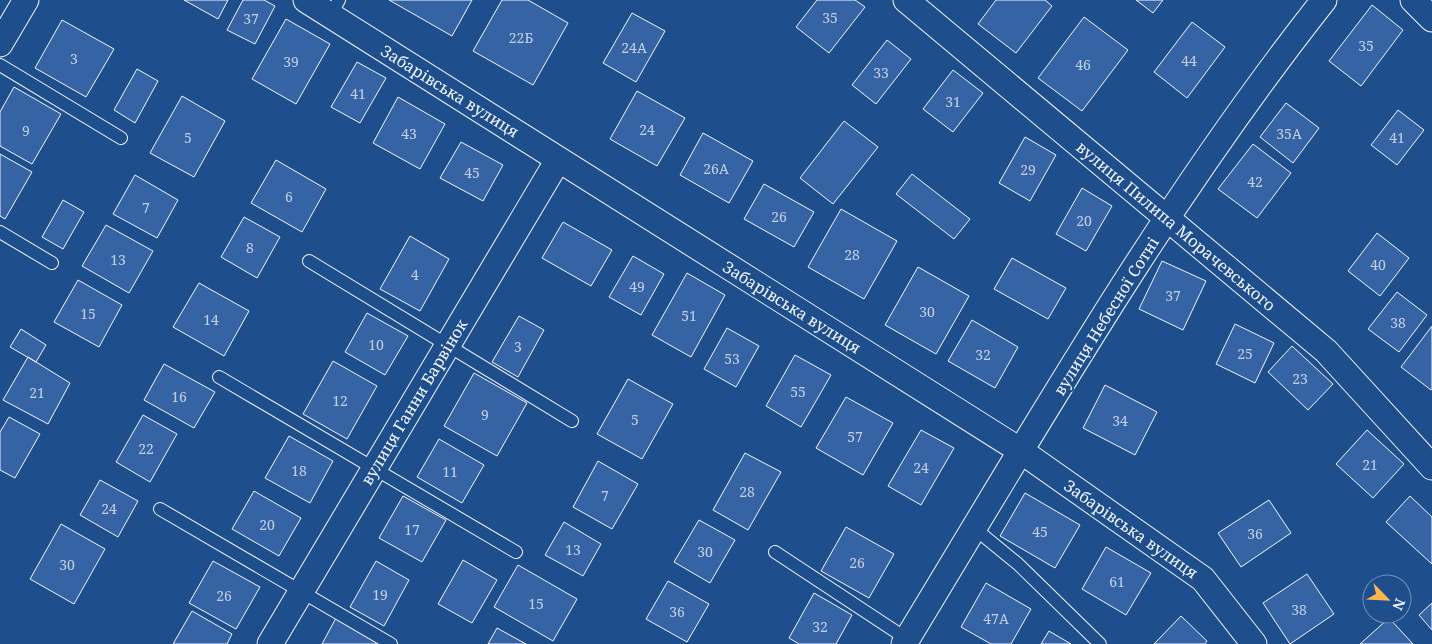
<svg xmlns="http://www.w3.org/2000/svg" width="1432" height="644" viewBox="0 0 1432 644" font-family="'Noto Serif',serif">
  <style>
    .building { fill: #3563a3; stroke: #f2f6ff }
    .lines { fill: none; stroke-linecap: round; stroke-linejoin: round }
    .lane-casing { stroke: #f2f6ff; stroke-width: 14 }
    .street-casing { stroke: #f2f6ff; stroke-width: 27 }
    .lane { stroke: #1f4e8c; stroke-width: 12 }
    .street { stroke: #1f4e8c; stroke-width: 25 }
    .labels { text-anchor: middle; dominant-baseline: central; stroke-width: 4; stroke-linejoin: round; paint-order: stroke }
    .number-label { font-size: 14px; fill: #c3d1e8 }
    .street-label { font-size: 16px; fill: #f2f6ff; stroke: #1f4e8c }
  </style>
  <rect width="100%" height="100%" fill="#1f4e8c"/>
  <path class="building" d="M184,0H228L218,19Z
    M243,0H264L275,6L255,44L227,30Z
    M389,0H472L452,36Z
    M502,0H528L568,23L533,85L473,51Z
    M817,0H855L865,7L829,53L796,27Z
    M996,0H1045L1052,6L1016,53L978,24Z
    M1136,0H1163L1153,13Z
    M1372,5L1403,30L1361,86L1329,61Z
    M632,13L665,31L636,82L603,63Z
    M1084,17L1128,50L1082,111L1038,78Z
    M286,19L330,44L296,104L252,79Z
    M62,20L114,49L86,97L35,68Z
    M1192,22L1225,47L1187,98L1154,72Z
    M887,40L911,59L876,104L852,85Z
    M357,62L386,78L360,123L331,107Z
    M137,69L158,81L135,123L114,110Z
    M953,70L983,93L953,132L923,109Z
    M14,87L61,114L32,164L0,146V112Z
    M637,91L685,118L657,166L610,139Z
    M182,96L225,121L194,177L150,153Z
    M398,97L445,124L420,169L373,143Z
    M1286,103L1319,128L1293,163L1260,137Z
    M1398,110L1424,130L1397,165L1371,145Z
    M844,121L878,147L833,204L800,178Z
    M703,133L753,161L729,203L680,175Z
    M1025,137L1056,155L1030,201L999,183Z
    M461,142L503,165L483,201L440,178Z
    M1253,144L1291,173L1257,218L1218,189Z
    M0,154L32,172L5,219L0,216Z
    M276,160L326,189L302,232L251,203Z
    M912,174L970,219L954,239L896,194Z
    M135,175L178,200L157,238L113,214Z
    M764,184L814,212L794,247L744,219Z
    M1082,188L1112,206L1086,251L1056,234Z
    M63,200L84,212L63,249L42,237Z
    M841,209L897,241L864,299L808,267Z
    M244,217L280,237L257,278L221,257Z
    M563,222L612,250L591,286L542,258Z
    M106,225L153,251L129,293L82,266Z
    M1377,233L1409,258L1380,296L1348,271Z
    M410,236L449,259L420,311L380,289Z
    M633,256L664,274L641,315L609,297Z
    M1012,258L1066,288L1048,319L994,289Z
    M1162,261L1206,281L1183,330L1139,309Z
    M918,267L969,296L936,354L885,325Z
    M687,273L725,295L691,357L652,335Z
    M78,280L122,305L99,347L54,322Z
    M199,283L249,311L224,356L173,327Z
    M1397,292L1427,315L1399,352L1368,329Z
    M367,313L408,336L385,375L345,352Z
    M519,316L544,330L518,377L492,362Z
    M972,320L1018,347L995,388L948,361Z
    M1235,324L1274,343L1255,383L1216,364Z
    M1432,326V389L1431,390L1401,367Z
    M727,328L759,346L736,387L704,369Z
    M21,329L46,345L36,362L10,347Z
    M1292,346L1333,384L1308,410L1268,372Z
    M795,355L831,375L801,427L766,406Z
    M28,357L70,383L48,424L3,400Z
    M333,361L377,386L347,439L303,414Z
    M164,364L215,392L194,428L144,400Z
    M474,373L527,403L497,456L444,426Z
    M628,379L673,404L642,459L597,434Z
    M1105,385L1157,412L1135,455L1083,428Z
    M846,397L893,423L863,475L816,448Z
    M143,415L177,434L150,482L116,462Z
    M9,417L40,434L15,478L0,470V432Z
    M921,430L954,448L921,505L888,486Z
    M1367,430L1404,464L1373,498L1336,464Z
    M289,436L333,461L310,503L265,478Z
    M439,439L484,465L462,503L417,477Z
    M745,453L781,472L748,530L713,510Z
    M598,461L638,484L612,529L573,507Z
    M100,480L138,501L118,537L80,515Z
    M254,491L301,518L279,556L232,529Z
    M1025,493L1080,525L1055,568L1000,536Z
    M403,496L446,520L422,562L379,538Z
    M1410,496L1432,517V564L1386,522Z
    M1269,500L1291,533L1241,567L1218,533Z
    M699,520L735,540L710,583L674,562Z
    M564,522L601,544L583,576L545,555Z
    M61,524L105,549L74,604L30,579Z
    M846,527L894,554L869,598L821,571Z
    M1106,547L1151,573L1126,615L1082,589Z
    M463,560L497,580L472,623L438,604Z
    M213,561L260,587L236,629L189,603Z
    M376,561L409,580L384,626L350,607Z
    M518,565L577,599L553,641L494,607Z
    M1307,574L1334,614L1290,644L1263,603Z
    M668,581L709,604L687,642L646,619Z
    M986,583L1031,609L1011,644H991L961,627Z
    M814,593L852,615L836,644H799L789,638Z
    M1432,603V630L1419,615Z
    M192,611L232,634L227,644H173Z
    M1181,616L1207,641L1205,644H1154Z
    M336,618L379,643L378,644H322Z
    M1389,618L1413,644H1360Z
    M497,628L526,644H488Z
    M1049,631L1071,644H1041Z"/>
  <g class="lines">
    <defs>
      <path id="lane" d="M330,16L339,0
        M0,65L121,138
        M0,232L52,263
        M309,261L572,421
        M219,377L516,552
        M160,509L391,644
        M974,528L1018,564L1100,644
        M775,552L907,639"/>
      <path id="street" d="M306,0L1021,451L1203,579L1254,644
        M906,0L1326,351L1432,467
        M1413,0L1432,19
        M0,44L26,0
        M270,644L558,160
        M904,644C1037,425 1165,201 1324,0"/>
    </defs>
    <use href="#lane" class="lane-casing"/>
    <use href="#street" class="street-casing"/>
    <use href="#lane" class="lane"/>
    <use href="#street" class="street"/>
  </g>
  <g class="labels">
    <g class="number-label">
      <text x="830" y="17">35</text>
      <text x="251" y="18">37</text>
      <text x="521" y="37">22Б</text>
      <text x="1366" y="45">35</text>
      <text x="634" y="47">24А</text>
      <text x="74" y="58">3</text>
      <text x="1189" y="60">44</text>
      <text x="291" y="61">39</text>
      <text x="1083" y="64">46</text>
      <text x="881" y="72">33</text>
      <text x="358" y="93">41</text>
      <text x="953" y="101">31</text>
      <text x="647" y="129">24</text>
      <text x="26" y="130">9</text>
      <text x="409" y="133">43</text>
      <text x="1289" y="133">35А</text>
      <text x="188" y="137">5</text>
      <text x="1397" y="137">41</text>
      <text x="716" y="168">26А</text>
      <text x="1028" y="169">29</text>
      <text x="472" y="172">45</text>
      <text x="1255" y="181">42</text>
      <text x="289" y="196">6</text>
      <text x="146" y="207">7</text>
      <text x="779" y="216">26</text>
      <text x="1084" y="220">20</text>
      <text x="250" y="247">8</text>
      <text x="852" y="254">28</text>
      <text x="118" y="259">13</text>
      <text x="1378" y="264">40</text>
      <text x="415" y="274">4</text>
      <text x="637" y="286">49</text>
      <text x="1173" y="295">37</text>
      <text x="927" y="311">30</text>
      <text x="88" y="313">15</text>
      <text x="689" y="315">51</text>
      <text x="211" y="319">14</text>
      <text x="1398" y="322">38</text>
      <text x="376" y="344">10</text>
      <text x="518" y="346">3</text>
      <text x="1245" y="353">25</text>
      <text x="983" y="354">32</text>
      <text x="732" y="358">53</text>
      <text x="1300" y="378">23</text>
      <text x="798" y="391">55</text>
      <text x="37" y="392">21</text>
      <text x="179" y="396">16</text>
      <text x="340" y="400">12</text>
      <text x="485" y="414">9</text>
      <text x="635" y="419">5</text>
      <text x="1120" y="420">34</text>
      <text x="855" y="436">57</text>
      <text x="146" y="448">22</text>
      <text x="1370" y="464">21</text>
      <text x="921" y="467">24</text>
      <text x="299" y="470">18</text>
      <text x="450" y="471">11</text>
      <text x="747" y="491">28</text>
      <text x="605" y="495">7</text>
      <text x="109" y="508">24</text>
      <text x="267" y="524">20</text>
      <text x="412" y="529">17</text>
      <text x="1040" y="531">45</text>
      <text x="1255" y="533">36</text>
      <text x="573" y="549">13</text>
      <text x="705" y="551">30</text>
      <text x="857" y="562">26</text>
      <text x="67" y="564">30</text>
      <text x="1117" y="581">61</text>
      <text x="380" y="594">19</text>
      <text x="224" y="595">26</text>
      <text x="536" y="603">15</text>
      <text x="1299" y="609">38</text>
      <text x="677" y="611">36</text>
      <text x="996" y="618">47А</text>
      <text x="820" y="626">32</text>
    </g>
    <g class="street-label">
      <text transform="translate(450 91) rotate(32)">Забарівська вулиця</text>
      <text transform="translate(1176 226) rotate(40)">вулиця Пилипа Морачевського</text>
      <text transform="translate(792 307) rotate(32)">Забарівська вулиця</text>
      <text transform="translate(1106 316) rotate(-58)">вулиця Небесної Сотні</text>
      <text transform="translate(414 402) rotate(-59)">вулиця Ганни Барвінок</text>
      <text transform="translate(1131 529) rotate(35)">Забарівська вулиця</text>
    </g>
  </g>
  <g transform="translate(1387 599) rotate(114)"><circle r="24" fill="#1f4e8c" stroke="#7391ba"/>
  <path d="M0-4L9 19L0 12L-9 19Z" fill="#ffb74d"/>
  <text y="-8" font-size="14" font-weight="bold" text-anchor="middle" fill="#f2f6ff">N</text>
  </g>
</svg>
